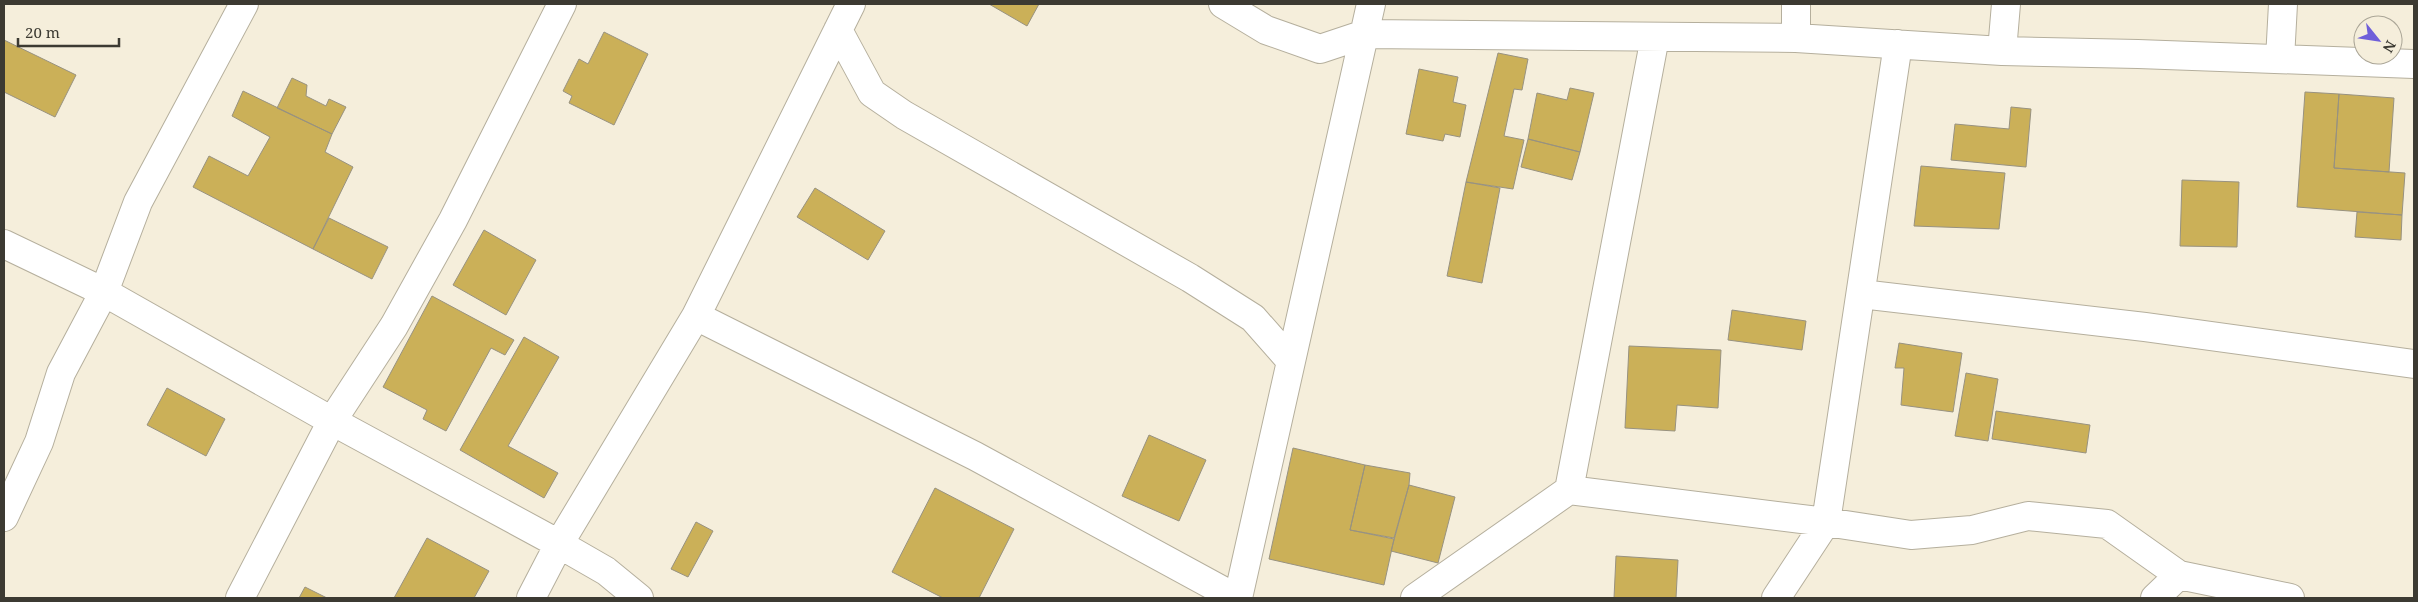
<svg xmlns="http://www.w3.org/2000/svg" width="2418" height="602" viewBox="0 0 2418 602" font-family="'Noto Serif',serif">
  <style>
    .building { fill: #cbb058; stroke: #989280 }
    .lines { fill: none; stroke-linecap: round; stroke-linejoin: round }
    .minor-casing { stroke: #b5af9d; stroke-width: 30 }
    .minor { stroke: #fff; stroke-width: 28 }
  </style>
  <rect width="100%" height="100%" fill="#f5eedb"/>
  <path class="building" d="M989,4H1039L1027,26Z
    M604,32L648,54L614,125L569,103L572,96L563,91L579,59L588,64Z
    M4,40L76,75L55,117L4,92Z
    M1498,53L1528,59L1522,90L1514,89L1504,136L1524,140L1513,189L1466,182Z
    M1419,69L1458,77L1453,102L1466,105L1460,137L1445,134L1443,141L1406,134Z
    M292,78L307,85L306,96L326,106L329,99L346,107L332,134L277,108Z
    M1570,88L1594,93L1580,152L1528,139L1537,93L1567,100Z
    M243,91L332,134L325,152L353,167L313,249L193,187L209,156L248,176L270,137L232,116Z
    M2305,92L2339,94L2334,168L2405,173L2402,215L2297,207Z
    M2339,94L2394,98L2389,172L2334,168Z
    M2011,107L2031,109L2026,167L1951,160L1955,124L2009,129Z
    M1528,139L1580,152L1572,180L1521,167Z
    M1921,166L2005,173L1999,229L1914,226Z
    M2182,180L2239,182L2237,247L2180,246Z
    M1466,182L1500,188L1482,283L1447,276Z
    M815,188L885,231L868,260L797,217Z
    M2357,212L2402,215L2401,240L2355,237Z
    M329,218L388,247L372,279L313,249Z
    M484,230L536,260L506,315L453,285Z
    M432,296L514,340L505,355L491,348L446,431L423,419L427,410L383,387Z
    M1732,310L1806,321L1802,350L1728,340Z
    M524,337L559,357L508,446L558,473L544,498L460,450Z
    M1899,343L1962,353L1953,412L1901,405L1904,368H1895Z
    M1629,346L1721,350L1718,408L1677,405L1675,431L1625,428Z
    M1966,373L1998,379L1988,441L1955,436Z
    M167,388L225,419L206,456L147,425Z
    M1996,411L2090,425L2086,453L1992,439Z
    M1149,435L1206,460L1179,521L1122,496Z
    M1293,448L1365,465L1350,530L1394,539L1384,585L1269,559Z
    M1365,465L1410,473L1409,485L1394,538L1350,530Z
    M1409,485L1455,497L1438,563L1391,551Z
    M935,488L1014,529L979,598H943L892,572Z
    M696,522L713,531L688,577L671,569Z
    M427,538L489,571L474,598H394Z
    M1616,556L1678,560L1676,598H1614Z
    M305,587L327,598H299Z"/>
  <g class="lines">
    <defs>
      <path id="minor" d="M1223,4L1266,30L1320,49L1365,34L1796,38L2002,51
        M1796,4V38
        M2006,4L2002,51L2138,54L2414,64
        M838,30L872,93L904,115L1190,278L1253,318L1290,360
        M2280,59L2283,4
        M4,244L104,292L332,421L559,544L606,571L639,598
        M1861,294L2145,327L2414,364
        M696,316L975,456L1236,598
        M1569,490L1655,37
        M4,517L39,442L61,373L104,292L138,202L244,4
        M240,598L332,421L394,326L453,220L562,4
        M531,598L559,544L696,316L851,4
        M1238,598L1371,4
        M1415,598L1569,490L1826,522L1911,535L1972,530L2028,516L2107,524L2179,575L2290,598
        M1776,598L1826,522L1898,44
        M2155,598L2179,575"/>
    </defs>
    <use href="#minor" class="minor-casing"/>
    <use href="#minor" class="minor"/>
  </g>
  <rect width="2418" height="602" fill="none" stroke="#3c3a32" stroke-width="10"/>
  <g transform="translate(2378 40) rotate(120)"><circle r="24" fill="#f5eedb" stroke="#aba697"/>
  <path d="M0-4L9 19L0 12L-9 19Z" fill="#6f5fd9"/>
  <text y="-8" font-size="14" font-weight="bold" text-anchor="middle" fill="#3c3a32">N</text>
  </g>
  <path d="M18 38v8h101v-8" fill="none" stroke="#3c3a32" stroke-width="2.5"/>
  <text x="25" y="38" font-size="15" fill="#3c3a32" stroke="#f5eedb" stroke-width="4" paint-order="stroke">20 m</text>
</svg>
